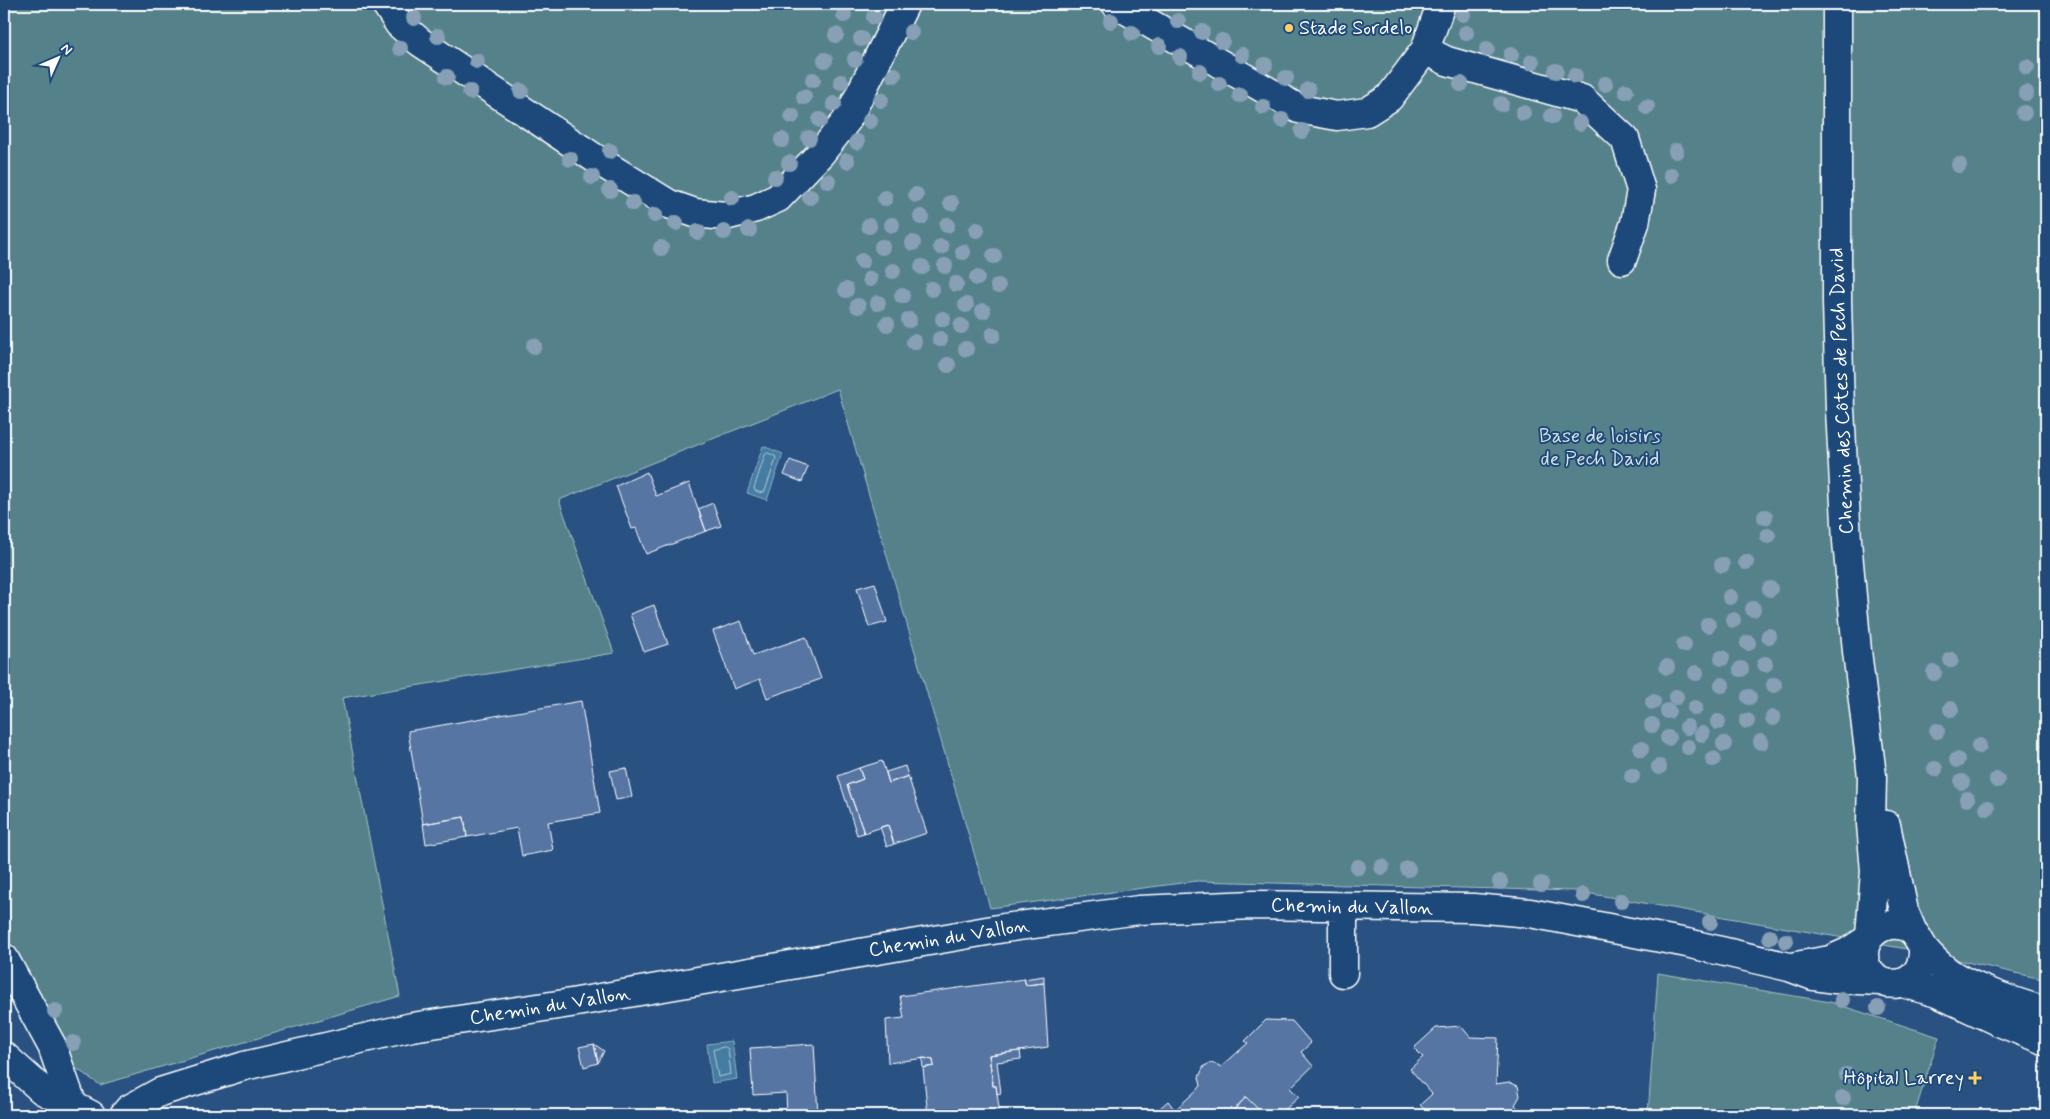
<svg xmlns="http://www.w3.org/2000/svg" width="2050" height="1119" viewBox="0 0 2050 1119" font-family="Mynerve,sans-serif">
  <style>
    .green { fill: #55828a; stroke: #aac0c4 }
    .water { fill: #447ba1; stroke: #8fb0c7 }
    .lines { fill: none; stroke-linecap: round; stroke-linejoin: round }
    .shore { stroke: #b4cad9; stroke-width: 1 }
    .building { fill: #5674a3; stroke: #fff }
    .minor-casing { stroke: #fff; stroke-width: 31 }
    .minor { stroke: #1f4a7a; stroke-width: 28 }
    .tree { fill: #87a0b6 }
    .poi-dot { fill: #ffd166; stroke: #1f4a7a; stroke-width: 2 }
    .labels { text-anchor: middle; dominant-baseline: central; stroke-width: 4; stroke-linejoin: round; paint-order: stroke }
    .poi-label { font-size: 20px; fill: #fff; stroke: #1f4a7a; text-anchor: start }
    .street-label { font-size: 20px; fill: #fff; stroke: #1f4a7a }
    .park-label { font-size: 20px; fill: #d4e0e2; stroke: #1f4a7a }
  </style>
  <rect width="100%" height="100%" fill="#295181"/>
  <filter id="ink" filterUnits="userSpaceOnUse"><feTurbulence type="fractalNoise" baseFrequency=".02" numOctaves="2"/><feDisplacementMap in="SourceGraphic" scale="10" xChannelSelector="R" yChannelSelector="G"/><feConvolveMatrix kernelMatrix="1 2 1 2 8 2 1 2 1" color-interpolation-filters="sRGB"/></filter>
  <g filter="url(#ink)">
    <path class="green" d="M4,4H2046V980L1918,951L1575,891L1197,881L990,908L838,389L559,500L614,653L342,698L400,996L100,1085L67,1062L4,936Z
      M1658,973L1830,1002L1939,1037L1914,1115H1648Z"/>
    <path class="water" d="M763,446L783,454L767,500L747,493Z
      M732,1041L737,1079L712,1083L707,1044Z"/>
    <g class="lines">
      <path class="shore" d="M768,453L775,456L776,459L765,491L762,493L755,491L754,488L765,455Z
        M725,1047L728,1049L731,1074L718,1077L713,1050Z"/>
    </g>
    <path class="building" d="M790,460L808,467L802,482L784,475Z
      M647,472L656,496L689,483L706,531L646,554L636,528L632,529L616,486Z
      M713,503L721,526L706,531L698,509Z
      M875,583L887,622L869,627L857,588Z
      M654,605L668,644L644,652L630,614Z
      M741,621L753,655L806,637L821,679L767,698L760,679L734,689L713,631Z
      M581,701L600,813L548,822L553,850L522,856L517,828L467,837L464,817L423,824L408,731Z
      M882,761L889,783L908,776L927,833L894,844L888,825L864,833L847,785L863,779L859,768Z
      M905,766L908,776L889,783L886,772Z
      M626,768L632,797L616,800L610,771Z
      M859,768L863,779L847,785L864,833L857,835L838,776Z
      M464,817L467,837L426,844L423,824Z
      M888,825L894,844L887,847L880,827Z
      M1044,976V983L1026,985L1024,979Z
      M1024,979L1026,985L1044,983L1048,1047L989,1055L993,1086H996L1000,1115H928L923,1068L934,1066L933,1060L925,1058L888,1063L886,1020L904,1018L900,996Z
      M1266,1020L1292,1021L1311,1043L1301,1052L1313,1066L1290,1088L1299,1097L1279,1115H1258L1260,1111L1246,1097L1229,1115H1152L1168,1101L1175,1110L1201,1086L1199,1077L1204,1066L1211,1063L1218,1065L1221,1067L1248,1043L1245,1041Z
      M1461,1026L1470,1037L1498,1038L1496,1084L1509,1082L1518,1086L1520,1096L1515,1105L1525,1115H1475L1473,1113L1471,1115H1430L1420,1105L1432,1094L1410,1069L1423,1057L1414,1048L1436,1028Z
      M594,1044L604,1051L598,1063Z
      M594,1044L598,1063L584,1067L579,1047Z
      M814,1044L818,1115H787L786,1093L753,1095L750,1048Z
      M1020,1051L1021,1059L997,1062L1001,1093L997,1094L996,1086H993L989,1055Z
      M922,1058L933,1060L934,1066L923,1068Z
      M1246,1097L1260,1111L1256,1115H1229Z"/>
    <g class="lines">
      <defs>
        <path id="minor" d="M386,4L399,24L420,42L599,161L669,204L695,213L725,216L756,208L778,198L821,153L847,120L905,4
          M1116,4L1299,109L1337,116L1367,112L1389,98L1425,50L1441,4
          M1837,4V302L1840,409L1847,541L1857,651L1872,776L1871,824L1875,871L1870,936
          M1425,50L1447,61L1582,99L1625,139L1641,190L1635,223L1622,260
          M1886,825L1904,911L1912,930
          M1923,947C1926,995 1867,994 1864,956C1863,936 1883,920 1903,926C1916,930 1918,940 1925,950C1932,958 1939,965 1947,971C1966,986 2022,1005 2046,1011
          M4,958L52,1046L73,1106
          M1796,966L1830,960L1848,952L1868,939
          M1343,973V907
          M1903,983L1937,993L1999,1022L2046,1041
          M4,1056L42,1090L91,1115
          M124,1115L129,1109L160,1092L244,1066L412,1027L571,1003L1004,928L1139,910L1253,905L1473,908L1530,913L1687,943L1789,967L1813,976L1834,979L1881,981"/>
      </defs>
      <use href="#minor" class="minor-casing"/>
      <use href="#minor" class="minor"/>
    </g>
    <g class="tree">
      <circle cx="1463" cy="14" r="8"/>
      <circle cx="844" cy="15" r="8"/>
      <circle cx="874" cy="17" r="8"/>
      <circle cx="414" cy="18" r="8"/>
      <circle cx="1111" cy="21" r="8"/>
      <circle cx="1178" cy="21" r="8"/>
      <circle cx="911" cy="32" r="8"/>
      <circle cx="1202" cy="32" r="8"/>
      <circle cx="1132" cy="33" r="8"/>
      <circle cx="1466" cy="33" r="8"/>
      <circle cx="836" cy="35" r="8"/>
      <circle cx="438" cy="36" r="8"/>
      <circle cx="861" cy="39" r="8"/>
      <circle cx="1222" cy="41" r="8"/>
      <circle cx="1159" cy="46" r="8"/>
      <circle cx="400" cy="48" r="8"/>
      <circle cx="1487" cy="49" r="8"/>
      <circle cx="1242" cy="55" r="8"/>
      <circle cx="1511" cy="55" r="8"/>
      <circle cx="1180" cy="57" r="8"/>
      <circle cx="855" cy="59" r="8"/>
      <circle cx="825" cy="60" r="8"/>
      <circle cx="477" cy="61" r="8"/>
      <circle cx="1532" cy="62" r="8"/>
      <circle cx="1265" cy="65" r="8"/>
      <circle cx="2027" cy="67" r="8"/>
      <circle cx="1556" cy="71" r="8"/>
      <circle cx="1200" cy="72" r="8"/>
      <circle cx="894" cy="75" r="8"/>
      <circle cx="1575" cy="76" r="8"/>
      <circle cx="447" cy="77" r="8"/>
      <circle cx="1286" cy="78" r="8"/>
      <circle cx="813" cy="80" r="8"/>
      <circle cx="841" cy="82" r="8"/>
      <circle cx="1219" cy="84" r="8"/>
      <circle cx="1461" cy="84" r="8"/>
      <circle cx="1605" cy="84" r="8"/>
      <circle cx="1308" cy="90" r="8"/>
      <circle cx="521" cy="91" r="8"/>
      <circle cx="1626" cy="91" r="8"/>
      <circle cx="470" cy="92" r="8"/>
      <circle cx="2026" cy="93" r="8"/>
      <circle cx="1240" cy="95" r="8"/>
      <circle cx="804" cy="97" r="8"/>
      <circle cx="881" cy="100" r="8"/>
      <circle cx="834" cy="104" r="8"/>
      <circle cx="1501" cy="104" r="8"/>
      <circle cx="1263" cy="107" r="8"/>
      <circle cx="1647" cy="107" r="8"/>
      <circle cx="1523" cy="113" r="8"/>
      <circle cx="2024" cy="113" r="8"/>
      <circle cx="792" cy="116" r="8"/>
      <circle cx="1552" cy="116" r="8"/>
      <circle cx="820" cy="120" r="8"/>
      <circle cx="1282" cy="120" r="8"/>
      <circle cx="870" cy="121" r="8"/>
      <circle cx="1580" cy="123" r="8"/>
      <circle cx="1302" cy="131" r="8"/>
      <circle cx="809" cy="138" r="8"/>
      <circle cx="782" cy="140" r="8"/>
      <circle cx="857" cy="142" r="8"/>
      <circle cx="610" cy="151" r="8"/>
      <circle cx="1676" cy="151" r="8"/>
      <circle cx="570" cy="159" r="8"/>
      <circle cx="847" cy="161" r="8"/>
      <circle cx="789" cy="163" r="8"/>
      <circle cx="1959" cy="165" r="8"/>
      <circle cx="1671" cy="175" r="8"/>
      <circle cx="592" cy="177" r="8"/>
      <circle cx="775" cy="177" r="8"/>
      <circle cx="828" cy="181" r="8"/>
      <circle cx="610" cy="190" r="8"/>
      <circle cx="916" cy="195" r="8"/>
      <circle cx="810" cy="197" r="8"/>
      <circle cx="732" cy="198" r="8"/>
      <circle cx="885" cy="198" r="8"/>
      <circle cx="633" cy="203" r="8"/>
      <circle cx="951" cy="203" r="8"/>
      <circle cx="655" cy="215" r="8"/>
      <circle cx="921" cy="217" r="8"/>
      <circle cx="676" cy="223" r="8"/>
      <circle cx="892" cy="225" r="8"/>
      <circle cx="947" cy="225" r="8"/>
      <circle cx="869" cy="226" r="8"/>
      <circle cx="749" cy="230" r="8"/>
      <circle cx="977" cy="230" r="8"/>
      <circle cx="698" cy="232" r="8"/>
      <circle cx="724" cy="232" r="8"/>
      <circle cx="913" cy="243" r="8"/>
      <circle cx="882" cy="247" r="8"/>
      <circle cx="941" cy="247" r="8"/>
      <circle cx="661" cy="248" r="8"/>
      <circle cx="963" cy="252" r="8"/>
      <circle cx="994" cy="256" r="8"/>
      <circle cx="862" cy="261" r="8"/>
      <circle cx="945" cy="266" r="8"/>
      <circle cx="922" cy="267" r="8"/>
      <circle cx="893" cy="271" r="8"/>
      <circle cx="977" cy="278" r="8"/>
      <circle cx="870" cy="279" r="8"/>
      <circle cx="956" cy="284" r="8"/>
      <circle cx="998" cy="286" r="8"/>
      <circle cx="932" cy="289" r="8"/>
      <circle cx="846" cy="290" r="8"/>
      <circle cx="902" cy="296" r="8"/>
      <circle cx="878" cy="303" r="8"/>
      <circle cx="966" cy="305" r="8"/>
      <circle cx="858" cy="306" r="8"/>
      <circle cx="983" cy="311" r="8"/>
      <circle cx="943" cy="319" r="8"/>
      <circle cx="909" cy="320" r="8"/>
      <circle cx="887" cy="324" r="8"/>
      <circle cx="961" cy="326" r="8"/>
      <circle cx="993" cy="335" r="8"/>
      <circle cx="940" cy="339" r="8"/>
      <circle cx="914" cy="342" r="8"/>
      <circle cx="534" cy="346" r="8"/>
      <circle cx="966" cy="349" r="8"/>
      <circle cx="948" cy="365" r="8"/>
      <circle cx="1765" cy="517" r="8"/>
      <circle cx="1768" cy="536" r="8"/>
      <circle cx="1746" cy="562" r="8"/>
      <circle cx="1722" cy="565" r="8"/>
      <circle cx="1770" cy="589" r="8"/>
      <circle cx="1730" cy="597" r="8"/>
      <circle cx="1753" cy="609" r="8"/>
      <circle cx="1733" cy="620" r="8"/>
      <circle cx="1708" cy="625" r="8"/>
      <circle cx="1769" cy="636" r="8"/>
      <circle cx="1748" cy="643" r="8"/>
      <circle cx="1684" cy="645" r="8"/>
      <circle cx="1722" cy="658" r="8"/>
      <circle cx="1951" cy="660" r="8"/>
      <circle cx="1765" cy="664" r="8"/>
      <circle cx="1667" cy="667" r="8"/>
      <circle cx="1741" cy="669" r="8"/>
      <circle cx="1696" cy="673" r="8"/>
      <circle cx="1934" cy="673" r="8"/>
      <circle cx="1722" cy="685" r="8"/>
      <circle cx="1774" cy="685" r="8"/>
      <circle cx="1676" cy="697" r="8"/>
      <circle cx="1749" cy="697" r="8"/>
      <circle cx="1653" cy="702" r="8"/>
      <circle cx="1695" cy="708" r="8"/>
      <circle cx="1951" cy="709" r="8"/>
      <circle cx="1668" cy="711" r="8"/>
      <circle cx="1773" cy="718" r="8"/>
      <circle cx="1747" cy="721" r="8"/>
      <circle cx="1718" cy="722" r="8"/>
      <circle cx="1652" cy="725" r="8"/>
      <circle cx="1687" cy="727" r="8"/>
      <circle cx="1937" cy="731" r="8"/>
      <circle cx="1702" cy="734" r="8"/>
      <circle cx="1668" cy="738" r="8"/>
      <circle cx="1761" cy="742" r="8"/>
      <circle cx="1724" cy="744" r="8"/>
      <circle cx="1979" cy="746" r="8"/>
      <circle cx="1688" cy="747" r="8"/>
      <circle cx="1641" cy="749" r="8"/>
      <circle cx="1713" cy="759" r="8"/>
      <circle cx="1957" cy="760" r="8"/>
      <circle cx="1659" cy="767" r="8"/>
      <circle cx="1935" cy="769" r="8"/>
      <circle cx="1632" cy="776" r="8"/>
      <circle cx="1997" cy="780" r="8"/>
      <circle cx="1962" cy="782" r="8"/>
      <circle cx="1967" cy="799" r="8"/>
      <circle cx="1987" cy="808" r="8"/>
      <circle cx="1358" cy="867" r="8"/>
      <circle cx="1382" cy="867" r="8"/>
      <circle cx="1408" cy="869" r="8"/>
      <circle cx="1500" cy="882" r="8"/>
      <circle cx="1541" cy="884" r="8"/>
      <circle cx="1583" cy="895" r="8"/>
      <circle cx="1621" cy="901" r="8"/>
      <circle cx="1710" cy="922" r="8"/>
      <circle cx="1770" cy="937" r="8"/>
      <circle cx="1786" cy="941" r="8"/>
      <circle cx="1842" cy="1000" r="8"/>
      <circle cx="1878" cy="1008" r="8"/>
      <circle cx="55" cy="1011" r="8"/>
      <circle cx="73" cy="1043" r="8"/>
      <circle cx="1847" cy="1075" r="8"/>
      <circle cx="1843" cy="1098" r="8"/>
    </g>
  </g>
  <g class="poi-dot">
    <circle cx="1289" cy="28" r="5"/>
    <path d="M1972.5 1070.5h5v5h5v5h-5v5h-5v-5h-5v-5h5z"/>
  </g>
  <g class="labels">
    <g class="poi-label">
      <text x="1299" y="28">Stade Sordelo</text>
      <text x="1964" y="1078" text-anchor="end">Hôpital Larrey</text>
    </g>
    <g class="street-label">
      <text transform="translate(1842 391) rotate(-92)">Chemin des Côtes de Pech David</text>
      <text transform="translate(1352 907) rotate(1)">Chemin du Vallon</text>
      <text transform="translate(949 938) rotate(-9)">Chemin du Vallon</text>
      <text transform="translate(550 1006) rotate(-9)">Chemin du Vallon</text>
    </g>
    <g class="park-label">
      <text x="1600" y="436">Base de loisirs<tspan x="1600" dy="23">de Pech David</tspan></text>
    </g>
  </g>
  <rect width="2050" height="1119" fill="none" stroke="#1f4a7a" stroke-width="20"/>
  <rect x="10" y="10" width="2030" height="1099" fill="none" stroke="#fff" stroke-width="2" filter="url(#ink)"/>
  <g transform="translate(58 58) rotate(45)" stroke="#1f4a7a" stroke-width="4" paint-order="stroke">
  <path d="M0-4L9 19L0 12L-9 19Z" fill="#ffffff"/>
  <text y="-8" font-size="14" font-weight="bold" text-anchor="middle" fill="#ffffff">N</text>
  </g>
</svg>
